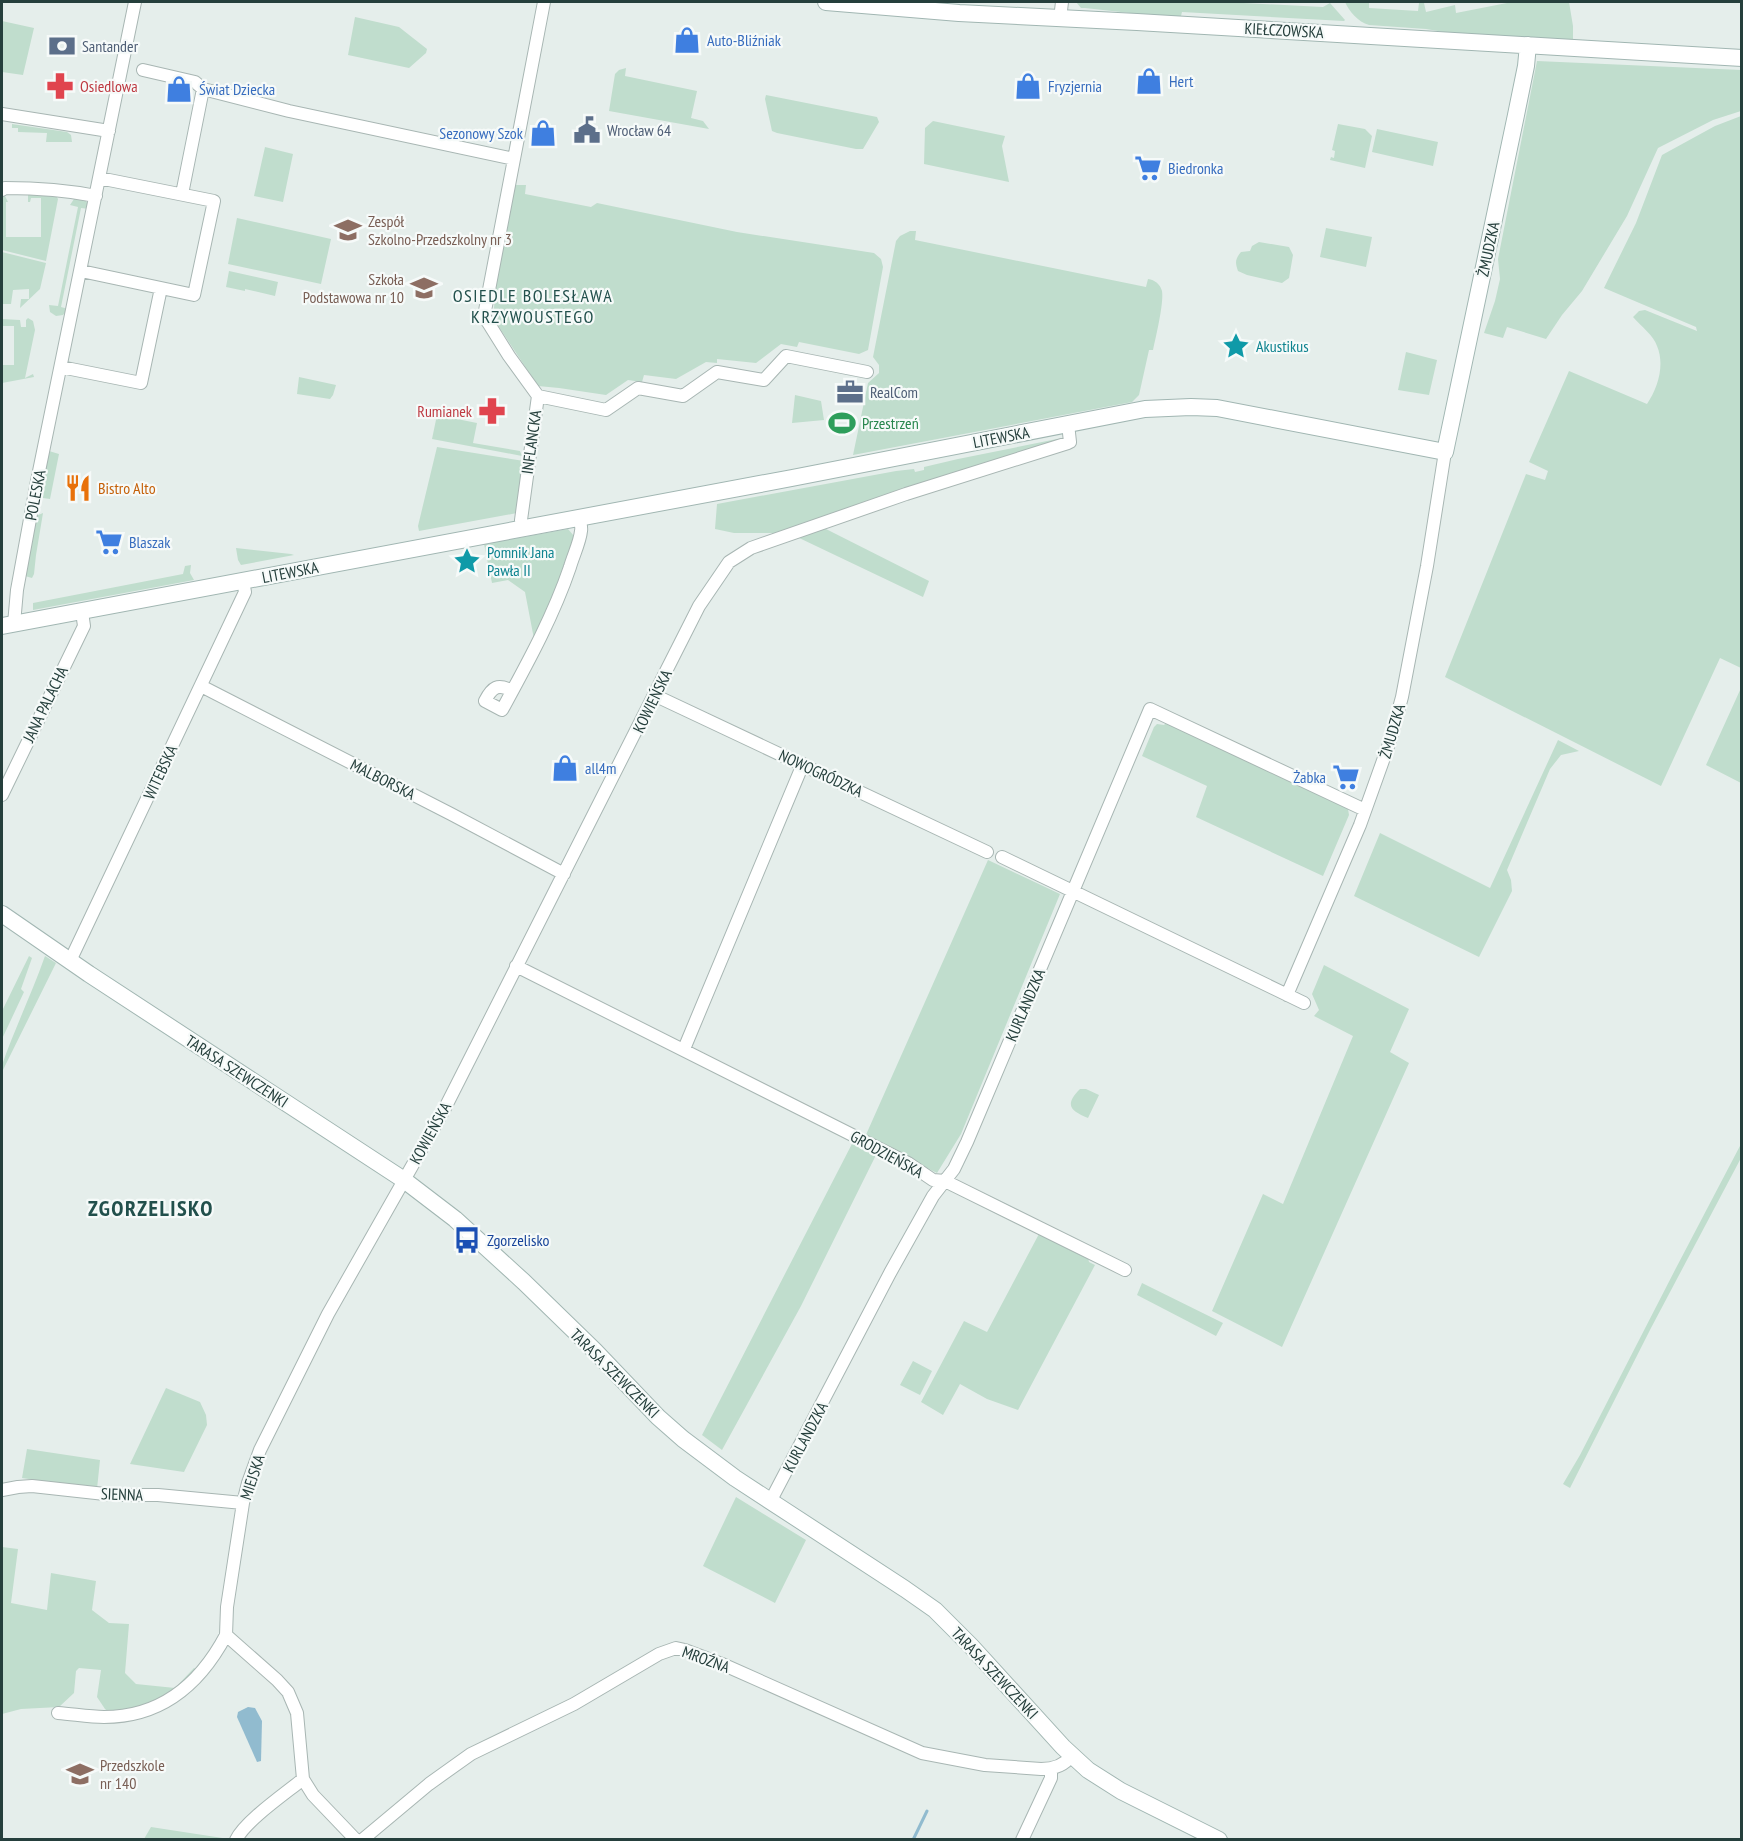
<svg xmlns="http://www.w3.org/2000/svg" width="1743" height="1841" viewBox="0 0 1743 1841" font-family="'PT Sans Narrow',sans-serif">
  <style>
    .green { fill: #c0ddcd }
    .water { fill: #91bbcf }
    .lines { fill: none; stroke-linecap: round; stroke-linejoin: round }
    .stream { stroke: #91bbcf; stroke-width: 3 }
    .street-casing { stroke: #a8b6b3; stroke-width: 14 }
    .secondary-casing { stroke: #a1b6b2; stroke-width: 18 }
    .street { stroke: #fff; stroke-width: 12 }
    .secondary { stroke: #fff; stroke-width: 16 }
    .labels { text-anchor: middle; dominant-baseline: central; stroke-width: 4.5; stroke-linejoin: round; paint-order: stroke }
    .street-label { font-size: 16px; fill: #253f3c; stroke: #f6faf9 }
    .shop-label { font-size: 16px; fill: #366cbe; stroke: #f6faf9; text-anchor: start }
    .service-label { font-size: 16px; fill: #4e5e75; stroke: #f6faf9; text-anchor: start }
    .health-label { font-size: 16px; fill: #be3a42; stroke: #f6faf9; text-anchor: start }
    .education-label { font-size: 16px; fill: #785e54; stroke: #f6faf9; text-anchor: start }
    .culture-label { font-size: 16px; fill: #0d838f; stroke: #f6faf9; text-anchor: start }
    .leisure-label { font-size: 16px; fill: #27864d; stroke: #f6faf9; text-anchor: start }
    .food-label { font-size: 16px; fill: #c56008; stroke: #f6faf9; text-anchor: start }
    .transit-label { font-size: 16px; fill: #164399; stroke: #f6faf9; text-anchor: start }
    .neighbourhood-label { font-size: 18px; letter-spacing: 1.5px; fill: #22504c; stroke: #f6faf9 }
    .district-label { font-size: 22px; font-weight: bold; letter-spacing: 1.5px; fill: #22504c; stroke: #f6faf9 }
  </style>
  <rect width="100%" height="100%" fill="#e5eeeb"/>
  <path class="green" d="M1076,2H1225L1323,7L1330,3L1345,20L1344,21L1182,12L1181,16L1166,17L1085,8H1081Z
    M1345,2H1369V8L1418,11L1419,3H1424L1426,12L1455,5L1456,13L1512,2H1569L1573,26V42L1462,35L1426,29L1369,25C1358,22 1349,11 1345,2Z
    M355,17L399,27L427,49L426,53L409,68L348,55Z
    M2,21L34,28L23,75L2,72Z
    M1537,61L1741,70V111L1713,120L1658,148L1627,216L1582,291L1562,315L1546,339L1507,327L1503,338L1484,333L1495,301L1500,279L1498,259Z
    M626,68L625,76L697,91L691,118L703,121L709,129L609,111L615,74L619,70Z
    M766,95L877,117L879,122L863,149H856L777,133L772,131L765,99Z
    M1741,116V668L1720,658L1661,786L1445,677L1526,474L1545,480L1548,471L1529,462L1569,371L1647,404C1658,388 1665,365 1657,346C1654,336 1641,326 1633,317L1639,311L1645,310L1697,331L1696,327L1604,288L1636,223L1662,155L1715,126Z
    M933,121L1005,136L1002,146L1009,182L924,164L925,128Z
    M12,124L67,132L71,135L72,142H46L47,133L18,132V128H12Z
    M1338,124L1365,129L1372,136L1365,168L1330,160L1331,157L1334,158L1335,151L1332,150Z
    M1377,129L1438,142L1433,166L1372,152Z
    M265,147L293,154L283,202L254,196Z
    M514,185H526L525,194L591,207L597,203L737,232L874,253L881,259L883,267L868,350L859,354L799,342L797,347L781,344L756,363L717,359V363L706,362L676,379L644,375L642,382L628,380L606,395L559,388L538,386L493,318L498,265Z
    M28,193L56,196L58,199L46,261L2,250V196L4,194L8,202H6V237H41V198H31L30,202H28Z
    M77,198L84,199L89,205V209L81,208L61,307L68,309L63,315L56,316L50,312L49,305L58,306L78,207L70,205L74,199Z
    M237,218L331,239L321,284L228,264Z
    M1326,228L1372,237L1366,267L1320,257Z
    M910,231H916L915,240L1146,287L1148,279C1155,280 1160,284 1162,291C1164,303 1156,336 1153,350H1149L1139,395L1132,402L853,455L868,383L879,373V365L873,357L896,241L900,236Z
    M1259,242L1289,247L1293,255L1289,278L1282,283L1247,275L1238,271C1235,263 1235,259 1241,252L1250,251L1252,246Z
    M2,252L46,263L40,289L20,308L21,299H29V289L13,290L11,304H2Z
    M229,271L278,282L275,296L245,289V291L226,287Z
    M28,318L33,321L35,330L25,378L33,374L34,377L2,383V365H14V326H3V330H2V319L20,320L21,327H26V320Z
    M1406,352L1437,360L1429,395L1398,390Z
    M299,377L336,385L333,395L330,399L297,394Z
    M795,395L821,401L824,420L792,423Z
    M437,415L477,423L473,443L520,451L522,456L432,439Z
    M1057,439L1058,440L773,535L772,533H734L715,529L717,504L896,471L914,469L915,472L924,470V467L958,459Z
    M437,447L524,461L517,513L419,531L418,526Z
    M49,451L59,454L50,499L43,498L40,494Z
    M43,513L36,555L34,574L32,578L25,576L36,516Z
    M824,528L929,581L923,597L795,536Z
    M568,529L574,536L555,594L534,639L525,592L508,580L492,583L484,544Z
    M236,548L291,554L294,555L241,565L238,560Z
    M191,565L190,573L194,580L33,610V603L183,574L185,566Z
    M1741,688V783L1706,765Z
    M1166,723L1348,809L1349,815L1323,876L1196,817L1207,786L1142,756L1154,727L1157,724L1164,725Z
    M1558,740L1579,751L1561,755L1550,769L1507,870L1511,880L1512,891L1479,957L1354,896L1380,833L1490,888Z
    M988,860L1060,894L961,1134L937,1173L865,1137Z
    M29,956L32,958L21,989L24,992L2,1039V1011Z
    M45,956L56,963L2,1072V1065C15,1028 32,993 45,956Z
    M1324,965L1409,1009L1390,1052L1409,1063L1282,1347L1212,1311L1263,1194L1283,1204L1353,1036L1314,1016L1319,1010L1312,994Z
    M1080,1089H1086L1099,1095L1088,1118C1072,1111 1063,1106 1080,1089Z
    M855,1138L878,1151L801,1306L722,1450L702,1435Z
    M1741,1144V1158L1651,1328L1570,1488L1563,1484L1580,1455L1676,1268Z
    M1040,1232L1088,1257L1089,1262L1095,1265L1018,1410L987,1399L960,1384L943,1415L921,1402L964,1321L987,1332Z
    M1142,1283L1223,1323L1216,1336L1137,1295Z
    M913,1361L932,1371L920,1395L900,1385Z
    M166,1388L200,1402L206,1415L207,1425L184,1472L130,1464Z
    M27,1449L100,1460L97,1489L22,1478Z
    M736,1497L806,1540L775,1603L703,1566Z
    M2,1547L18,1549L11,1603L47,1610L51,1573L96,1581L92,1610L109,1623L129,1624L125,1673L136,1684L175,1688L194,1668L199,1672L172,1695L127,1713H110L105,1709L97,1697L101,1670L79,1668L76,1671L74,1693L59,1707L21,1709L2,1714Z
    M151,1827L229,1839H144Z"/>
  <path class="water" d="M248,1707L255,1708L262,1721L261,1761L257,1762L237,1717L238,1712Z"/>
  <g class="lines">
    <path class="stream" d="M913,1840L927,1811"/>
    <defs>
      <path id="street" d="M1060,19L1062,2
        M143,70L195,82L203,89L289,111L514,159
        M2,114L109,131
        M2,190L5,188C36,188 66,190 96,196
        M182,194L203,89
        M81,271L194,295L214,201L99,178
        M61,367L141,383L161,288
        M538,396L606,410L638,388L683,396L717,372L764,380L786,356L867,372
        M523,528L521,520L538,396L509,356L484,316L544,2
        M14,624L17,590L37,481L135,2
        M201,686L451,814L564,874
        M512,691C498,683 492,687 485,701L502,710C527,664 553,617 570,567C573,556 580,542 581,531C582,527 580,521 579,517
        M654,695L987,852
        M2,795L84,626L82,612
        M1002,857L1304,1003
        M70,961L245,592L243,581
        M516,966L908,1163L933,1180L945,1181L1125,1270
        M1287,995L1360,825L1390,741L1402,697L1427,566L1445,452
        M684,1049L803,764
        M2,1490L18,1487L32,1486L114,1495H158L243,1503
        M771,1500L890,1273L933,1196L954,1169L967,1142L1150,709L1365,810
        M58,1713C73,1714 89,1717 104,1717C162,1717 200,1684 226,1635
        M236,1840C245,1821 286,1793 303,1779
        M356,1840L313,1795L303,1779L297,1713L288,1692L277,1680L226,1635L227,1607L243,1503L248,1483L260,1450L328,1314L445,1108L699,606L729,562L751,548L906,494L1068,443L1070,442L1068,424
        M362,1840L429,1784L471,1754L574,1704L659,1654L676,1648L685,1650L722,1664L922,1753L985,1765L1041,1769C1054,1769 1064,1766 1071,1756
        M1022,1840L1051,1778V1769"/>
      <path id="secondary" d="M826,2L959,13L1137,22L1742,58
        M2,626L792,478L1145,409L1191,407L1217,408L1445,452L1516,115L1526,66L1528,45
        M2,914L89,974L404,1180L455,1219L524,1282L595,1351L658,1417L683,1439L735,1478L905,1589L935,1610L971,1646L1063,1747L1088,1770L1121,1791L1219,1840"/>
    </defs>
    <use href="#street" class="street-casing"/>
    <use href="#secondary" class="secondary-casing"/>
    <use href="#street" class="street"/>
    <use href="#secondary" class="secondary"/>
  </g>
  <defs>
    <symbol id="shop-bare" viewBox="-9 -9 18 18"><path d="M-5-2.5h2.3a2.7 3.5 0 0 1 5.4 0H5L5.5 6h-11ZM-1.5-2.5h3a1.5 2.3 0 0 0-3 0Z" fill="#3f7fe0" stroke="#f6faf9" stroke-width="2.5" paint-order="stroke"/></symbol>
    <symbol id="bank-bare" viewBox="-9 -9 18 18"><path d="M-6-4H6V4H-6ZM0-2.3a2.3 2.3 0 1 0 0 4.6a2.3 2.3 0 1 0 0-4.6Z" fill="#5c6f8a" stroke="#f6faf9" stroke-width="2.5" paint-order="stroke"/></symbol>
    <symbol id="pharmacy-bare" viewBox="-9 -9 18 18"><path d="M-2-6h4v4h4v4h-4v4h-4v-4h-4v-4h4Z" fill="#e0444e" stroke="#f6faf9" stroke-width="2.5" paint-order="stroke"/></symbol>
    <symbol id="civic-bare" viewBox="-9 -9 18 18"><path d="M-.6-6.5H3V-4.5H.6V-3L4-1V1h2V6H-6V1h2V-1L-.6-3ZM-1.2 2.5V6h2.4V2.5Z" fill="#5c6f8a" stroke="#f6faf9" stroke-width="2.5" paint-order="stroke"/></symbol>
    <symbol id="supermarket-bare" viewBox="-9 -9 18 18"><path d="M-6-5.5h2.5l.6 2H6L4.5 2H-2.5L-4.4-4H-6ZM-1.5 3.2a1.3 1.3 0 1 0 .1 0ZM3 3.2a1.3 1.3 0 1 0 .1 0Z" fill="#3f7fe0" stroke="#f6faf9" stroke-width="2.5" paint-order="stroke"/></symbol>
    <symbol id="school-bare" viewBox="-9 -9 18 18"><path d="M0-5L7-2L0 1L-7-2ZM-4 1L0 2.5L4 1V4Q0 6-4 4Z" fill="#8d6e63" stroke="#f6faf9" stroke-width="2.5" paint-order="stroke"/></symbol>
    <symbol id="sight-bare" viewBox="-9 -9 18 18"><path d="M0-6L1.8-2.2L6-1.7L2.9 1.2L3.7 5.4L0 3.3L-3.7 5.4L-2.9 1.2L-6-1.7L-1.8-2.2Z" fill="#0f9aa8" stroke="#f6faf9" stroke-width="2.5" paint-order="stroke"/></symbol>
    <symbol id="office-bare" viewBox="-9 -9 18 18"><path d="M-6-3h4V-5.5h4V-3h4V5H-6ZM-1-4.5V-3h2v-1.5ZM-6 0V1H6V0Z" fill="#5c6f8a" stroke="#f6faf9" stroke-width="2.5" paint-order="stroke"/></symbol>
    <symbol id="stadium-bare" viewBox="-9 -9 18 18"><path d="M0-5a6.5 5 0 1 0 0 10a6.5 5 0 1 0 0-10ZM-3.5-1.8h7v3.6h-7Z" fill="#2e9e5b" stroke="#f6faf9" stroke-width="2.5" paint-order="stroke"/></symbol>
    <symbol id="restaurant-bare" viewBox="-9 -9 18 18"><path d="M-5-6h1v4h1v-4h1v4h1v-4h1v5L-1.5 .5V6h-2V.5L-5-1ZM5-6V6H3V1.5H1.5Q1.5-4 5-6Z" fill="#e8710a" stroke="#f6faf9" stroke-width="2.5" paint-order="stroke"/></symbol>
    <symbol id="bus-bare" viewBox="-9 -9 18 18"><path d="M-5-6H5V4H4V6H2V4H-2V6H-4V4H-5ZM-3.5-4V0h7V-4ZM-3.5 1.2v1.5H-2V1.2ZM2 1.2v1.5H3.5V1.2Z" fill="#1a4fb4" stroke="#f6faf9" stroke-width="2.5" paint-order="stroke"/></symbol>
  </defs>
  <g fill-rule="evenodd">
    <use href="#shop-bare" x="668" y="21" width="38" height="38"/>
    <use href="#bank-bare" x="43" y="27" width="38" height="38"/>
    <use href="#shop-bare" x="1130" y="62" width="38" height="38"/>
    <use href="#pharmacy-bare" x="41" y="67" width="38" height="38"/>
    <use href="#shop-bare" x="1009" y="67" width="38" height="38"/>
    <use href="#shop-bare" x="160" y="70" width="38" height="38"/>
    <use href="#civic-bare" x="568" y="111" width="38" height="38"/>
    <use href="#shop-bare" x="524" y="114" width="38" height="38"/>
    <use href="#supermarket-bare" x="1129" y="149" width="38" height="38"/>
    <use href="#school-bare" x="329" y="211" width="38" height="38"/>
    <use href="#school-bare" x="405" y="269" width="38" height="38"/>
    <use href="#sight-bare" x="1217" y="327" width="38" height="38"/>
    <use href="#office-bare" x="831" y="373" width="38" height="38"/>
    <use href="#pharmacy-bare" x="473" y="392" width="38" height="38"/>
    <use href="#stadium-bare" x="823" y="404" width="38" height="38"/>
    <use href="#restaurant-bare" x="59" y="469" width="38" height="38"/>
    <use href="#supermarket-bare" x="90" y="523" width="38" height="38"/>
    <use href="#sight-bare" x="448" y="542" width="38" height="38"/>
    <use href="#shop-bare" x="546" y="749" width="38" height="38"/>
    <use href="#supermarket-bare" x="1327" y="758" width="38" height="38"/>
    <use href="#bus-bare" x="448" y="1221" width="38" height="38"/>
    <use href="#school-bare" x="61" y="1755" width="38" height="38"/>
  </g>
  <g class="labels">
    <g class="street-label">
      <text transform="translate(1284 30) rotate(3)">KIEŁCZOWSKA</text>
      <text transform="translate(1488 249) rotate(-78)">ŻMUDZKA</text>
      <text transform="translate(1001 437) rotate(-11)">LITEWSKA</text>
      <text transform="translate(531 442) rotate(-82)">INFLANCKA</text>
      <text transform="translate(35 495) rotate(-79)">POLESKA</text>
      <text transform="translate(290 572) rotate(-11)">LITEWSKA</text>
      <text transform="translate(652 701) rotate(-64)">KOWIEŃSKA</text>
      <text transform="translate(45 704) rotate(-64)">JANA PALACHA</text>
      <text transform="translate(1392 731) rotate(-74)">ŻMUDZKA</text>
      <text transform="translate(160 772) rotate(-65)">WITEBSKA</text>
      <text transform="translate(821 773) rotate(25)">NOWOGRÓDZKA</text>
      <text transform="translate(383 779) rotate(27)">MALBORSKA</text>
      <text transform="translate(1025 1005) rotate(-67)">KURLANDZKA</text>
      <text transform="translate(237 1071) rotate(33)">TARASA SZEWCZENKI</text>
      <text transform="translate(430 1133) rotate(-61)">KOWIEŃSKA</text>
      <text transform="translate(887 1154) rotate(29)">GRODZIEŃSKA</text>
      <text transform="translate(615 1373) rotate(45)">TARASA SZEWCZENKI</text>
      <text transform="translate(805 1437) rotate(-62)">KURLANDZKA</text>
      <text transform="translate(252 1477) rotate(-72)">MIEJSKA</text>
      <text transform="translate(122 1494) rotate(2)">SIENNA</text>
      <text transform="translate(706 1659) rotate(20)">MROŹNA</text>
      <text transform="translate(995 1673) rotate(47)">TARASA SZEWCZENKI</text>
    </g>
    <g class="shop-label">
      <text x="707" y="40">Auto-Bliźniak</text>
      <text x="1169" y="81">Hert</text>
      <text x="1048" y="86">Fryzjernia</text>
      <text x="199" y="89">Świat Dziecka</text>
      <text x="523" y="133" text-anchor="end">Sezonowy Szok</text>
      <text x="1168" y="168">Biedronka</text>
      <text x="129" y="542">Blaszak</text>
      <text x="585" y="768">all4m</text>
      <text x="1326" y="777" text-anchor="end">Żabka</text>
    </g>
    <g class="service-label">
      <text x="82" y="46">Santander</text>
      <text x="607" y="130">Wrocław 64</text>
      <text x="870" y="392">RealCom</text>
    </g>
    <g class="health-label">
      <text x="80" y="86">Osiedlowa</text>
      <text x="472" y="411" text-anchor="end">Rumianek</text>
    </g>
    <g class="education-label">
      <text x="368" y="221">Zespół<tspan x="368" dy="18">Szkolno-Przedszkolny nr 3</tspan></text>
      <text x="404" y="279" text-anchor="end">Szkoła<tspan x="404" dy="18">Podstawowa nr 10</tspan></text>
      <text x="100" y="1765">Przedszkole<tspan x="100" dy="18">nr 140</tspan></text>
    </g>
    <g class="culture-label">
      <text x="1256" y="346">Akustikus</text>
      <text x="487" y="552">Pomnik Jana<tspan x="487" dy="18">Pawła II</tspan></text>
    </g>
    <g class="leisure-label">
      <text x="862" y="423">Przestrzeń</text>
    </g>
    <g class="food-label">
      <text x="98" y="488">Bistro Alto</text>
    </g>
    <g class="transit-label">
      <text x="487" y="1240">Zgorzelisko</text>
    </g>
    <g class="neighbourhood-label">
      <text x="533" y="295">OSIEDLE BOLESŁAWA<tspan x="533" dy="21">KRZYWOUSTEGO</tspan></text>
    </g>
    <g class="district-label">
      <text x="151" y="1208">ZGORZELISKO</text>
    </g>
  </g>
  <rect width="1743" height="1841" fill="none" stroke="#253f3c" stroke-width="6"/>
</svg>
